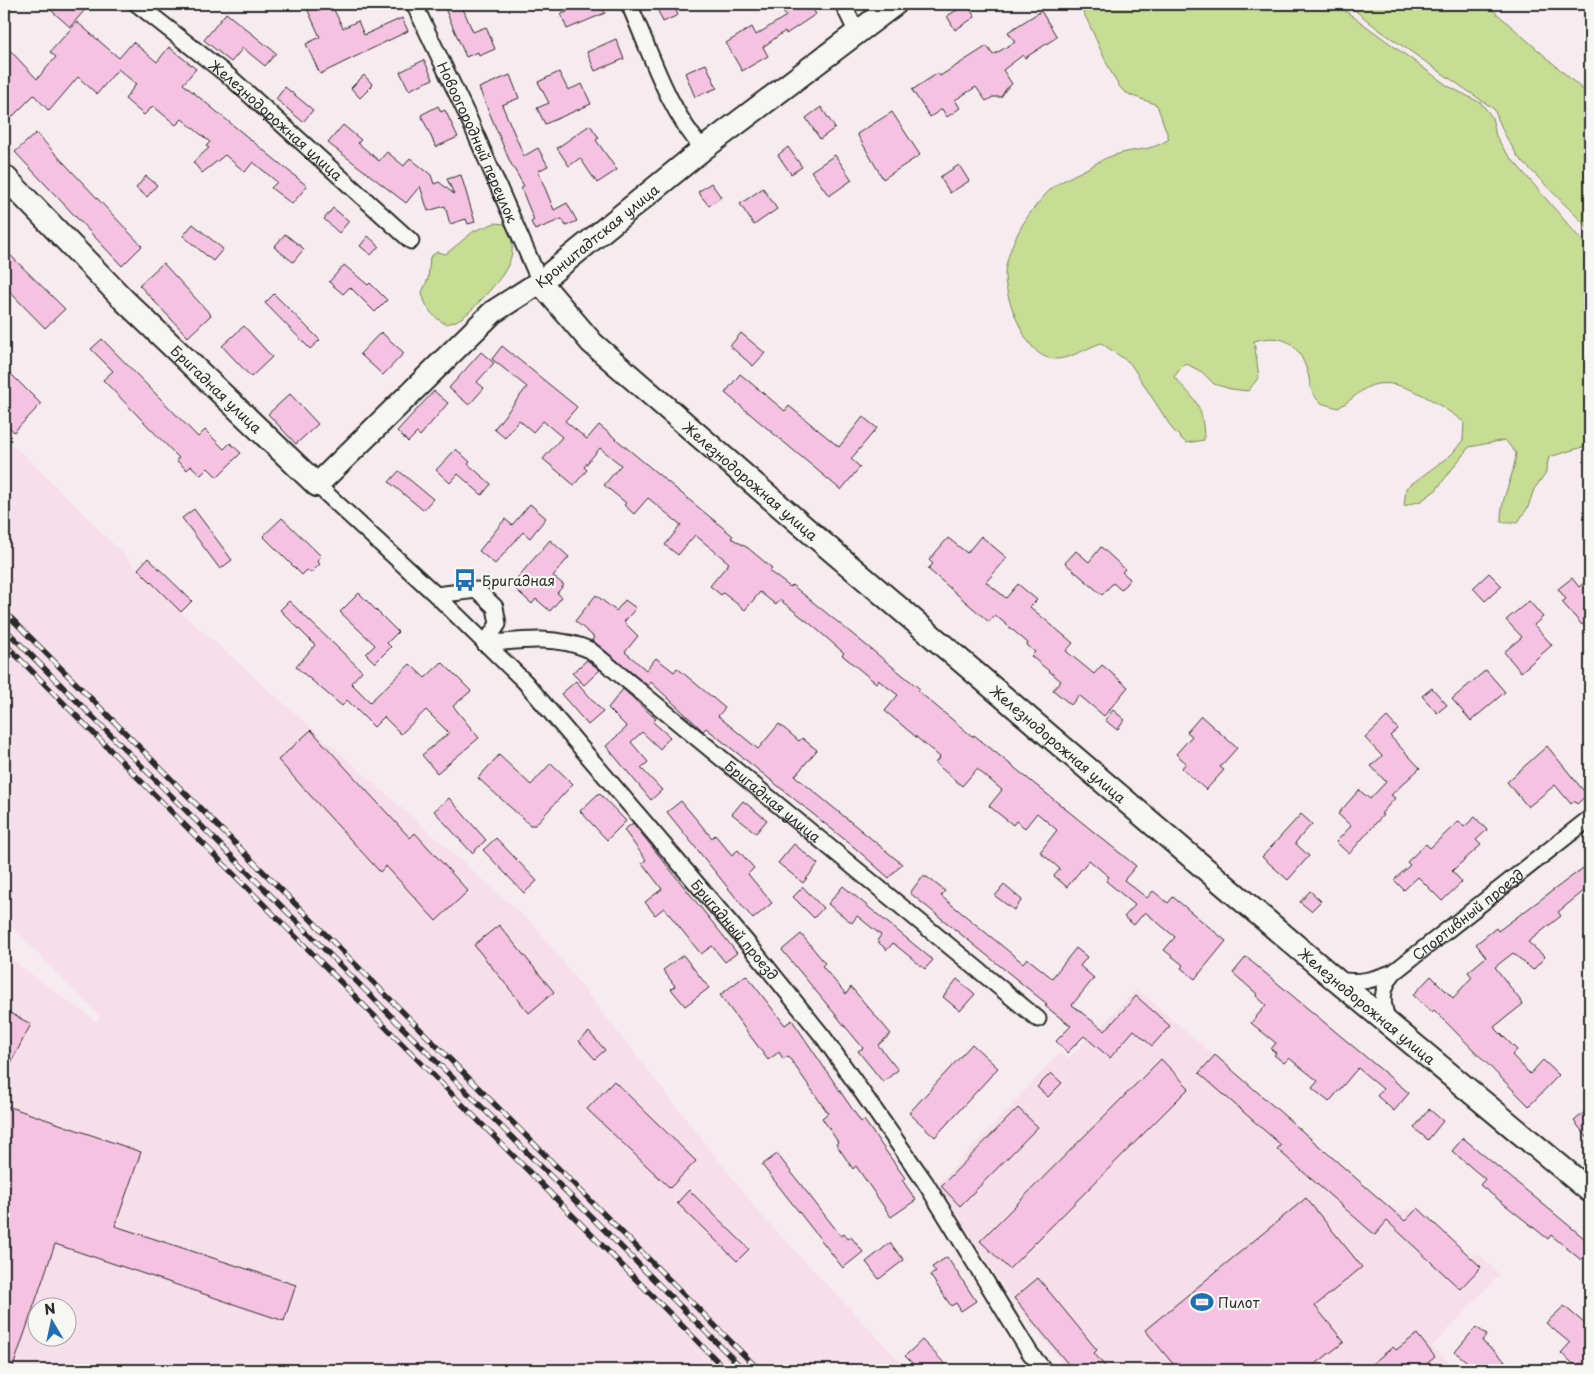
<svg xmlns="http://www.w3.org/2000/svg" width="1594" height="1374" viewBox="0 0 1594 1374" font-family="'Playpen Sans',sans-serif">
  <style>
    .built { fill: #f6dfeb; fill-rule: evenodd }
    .green { fill: #c7dd93; stroke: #79845f }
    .building { fill: #f5c2e1; stroke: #2b2b2b }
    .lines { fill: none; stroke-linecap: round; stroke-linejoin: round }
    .street-casing { stroke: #2b2b2b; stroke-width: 19 }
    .secondary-casing { stroke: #2b2b2b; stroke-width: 26 }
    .street { stroke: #f6f6f2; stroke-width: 15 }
    .secondary { stroke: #f6f6f2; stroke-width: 22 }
    .rail-casing { stroke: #2b2b2b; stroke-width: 5.5 }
    .rail { stroke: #f6f6f2; stroke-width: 4; stroke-dasharray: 11; stroke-linecap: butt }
    .labels { text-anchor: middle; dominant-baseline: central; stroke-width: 4.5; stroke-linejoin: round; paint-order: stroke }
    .street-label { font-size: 14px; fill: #2b2b2b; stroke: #f6f6f2 }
    .poi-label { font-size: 14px; fill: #2b2b2b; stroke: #f6f6f2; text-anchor: start }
  </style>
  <rect width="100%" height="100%" fill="#f6ecef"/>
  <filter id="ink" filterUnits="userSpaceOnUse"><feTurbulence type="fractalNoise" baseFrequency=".02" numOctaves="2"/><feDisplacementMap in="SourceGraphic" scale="10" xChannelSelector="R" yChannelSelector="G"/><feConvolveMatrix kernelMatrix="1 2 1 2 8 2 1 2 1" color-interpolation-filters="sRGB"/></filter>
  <g filter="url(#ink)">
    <path class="built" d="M4,440L24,454L181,612L534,925L763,1217L902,1363L898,1370H4V954L96,1021L100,1017L4,919ZM38,1306H68V1336H38Z
      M1137,989L1395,1212L1418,1208L1472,1258L1477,1253L1500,1274L1432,1347L1459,1370H1068L1013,1301L937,1186L1060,1052L1068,1058Z"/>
    <path class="green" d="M1078,4H1336L1448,86L1481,103L1492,117L1496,136L1505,151L1590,250V445L1549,457L1545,475L1534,489L1528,507L1518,522H1501C1500,497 1514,479 1516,453L1505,440L1469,447L1436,490L1421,501L1404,506L1406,488L1452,454L1463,440L1464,422C1441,406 1396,371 1366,388C1357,393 1349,402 1338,408C1333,406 1324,405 1320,402C1309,393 1311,382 1307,370C1297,342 1283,333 1254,341L1259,377L1248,391L1231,389L1214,384L1202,372L1185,363L1174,377C1197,402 1203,404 1204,440L1186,443L1173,430L1130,363L1101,343C1072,354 1049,375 1026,338C1016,321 1001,286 1006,266C1012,238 1028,212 1049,191C1059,181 1075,175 1088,168C1097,163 1106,157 1115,155C1136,148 1150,152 1169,139L1157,105C1147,100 1134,98 1125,92C1112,85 1091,21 1078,4Z
      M1347,4H1486L1590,96V230L1518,157L1504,133L1494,109L1378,29Z
      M495,223L504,224C525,253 502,277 483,298C471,310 463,321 446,324C432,317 425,307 422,292L428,279L430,257L437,252L446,254L474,231Z"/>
    <path class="building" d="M44,4H90L70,27Z
      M305,4H331L343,28L358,21L364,35L402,18L408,31L320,74L306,44L320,37Z
      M443,4H461L473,32L486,27L495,49L479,56L478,52L466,57Z
      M564,4H601L605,13L567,29L561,14L567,12Z
      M655,4H673L678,15L663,22Z
      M777,4H809L816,14L786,34L785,31L763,47L768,56L742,71L726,43L752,27L756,35L786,16Z
      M967,4L975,17L955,30L947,16Z
      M1041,11L1057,37L1025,58L1023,55L1003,70L1012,84L1006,89L1001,97H993L986,101L976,87L955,100L960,108L947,117L942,109L930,117L912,90L938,73L940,76L987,46L993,55L1015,42L1008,32Z
      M226,13L276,53L265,66L243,48L231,62L204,40Z
      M77,22L119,58L133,42L157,62L169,47L196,69L183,84L307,186L292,204L271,188L277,182L253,162L245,172L225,155L202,173L193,162L209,148L206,146L210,142L182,119L176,125L153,106L144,115L125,99L136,84L118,69L97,94L78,77L49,111L34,95L4,125V44L37,79L56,57L50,52Z
      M616,39L624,59L595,71L587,52Z
      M424,60L433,79L409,90L400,72Z
      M706,64L717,88L695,97L685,73Z
      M559,72L568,90L582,84L591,104L545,124L537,108L549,103L538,82Z
      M364,75L373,85L360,98L351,88Z
      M510,75L519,98L502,105L524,156L538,148L548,166L538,171L554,210L567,203L577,221L566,226L562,219L535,230L531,222L534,220L521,188L524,186L510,162L479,88Z
      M285,87L313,110L303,122L276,99Z
      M438,106L441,112L445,110L458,137L436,147L421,115Z
      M821,107L835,128L820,139L806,118Z
      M892,112L920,155L883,179L857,134Z
      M343,125L361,140L358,143L379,161L387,152L404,166L410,158L431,175L434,184L439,182L454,194L447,179L461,175L475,222L468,224L466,219L450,224L445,206L428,211L420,186L406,203L328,143Z
      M590,125L599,138L596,140L617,170L597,183L580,158L569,166L557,148Z
      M36,133L142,246L122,266L15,152Z
      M788,147L802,167L791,174L778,155Z
      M835,155L852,180L829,196L811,171Z
      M959,165L969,181L950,193L940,177Z
      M146,176L157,185L147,197L136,188Z
      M711,183L721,197L709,206L698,192Z
      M763,188L777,209L754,225L740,204Z
      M333,208L349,221L339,233L324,219Z
      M193,224L223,249L213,261L183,236Z
      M285,234L304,249L293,262L274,247Z
      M368,236L379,246L371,255L360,246Z
      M4,249L65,309L45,328L4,286Z
      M163,263L211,315L188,337L139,285Z
      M344,265L368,285L370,283L387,300L375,312L350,287L343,294L329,282Z
      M274,294L320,340L310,349L265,303Z
      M244,326L272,357L251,377L222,346Z
      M381,332L404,353L383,375L360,354Z
      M741,333L765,353L753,366L730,346Z
      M102,339L198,437L205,430L224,449L230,443L241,453L217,477L208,468L201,475L191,466L187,470L176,460L179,458L103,380L113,371L91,349Z
      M502,346L577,407L565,421L587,439L599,425L733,536L731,538L748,548L772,568L769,571L790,587L792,585L920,689L918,691L973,737L974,735L1136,866L1124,880L1147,898L1153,891L1168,903L1173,897L1226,941L1195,979L1181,968L1183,965L1164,950L1175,937L1145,912L1134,925L1124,917L1135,905L1106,881L1109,877L1089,860L1067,887L1054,876L1060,869L1040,852L1057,830L1037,813L1025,828L1016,821L1013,825L989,806L1002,790L977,769L962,786L935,763L940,757L885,711L898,695L878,680L876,683L842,655L844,653L813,626L780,600L776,605L760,592L745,610L723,593L721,595L710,586L729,563L695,535L678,555L665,545L681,525L648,498L634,514L624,505L626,503L604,485L621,465L600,448L584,467L587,470L574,485L543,459L562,437L543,421L533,432L519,420L505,438L494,429L527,387L492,359Z
      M481,352L494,363L477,382L484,388L469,405L449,388Z
      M4,367L41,404L14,432L4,422Z
      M740,374L785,411L789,406L839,447L863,417L877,428L851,459L860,467L841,490L725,393Z
      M434,391L448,403L420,436L417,433L408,442L397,431Z
      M290,394L318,424L296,444L268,414Z
      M456,449L470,462L468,464L491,484L482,495L458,474L450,483L436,470Z
      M399,471L433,499L423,510L389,482Z
      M530,504L546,518L530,538L523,532L495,564L479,551L505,519L512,525Z
      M194,509L232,560L220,569L182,518Z
      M282,518L321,556L317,561L320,564L311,573L307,570L302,575L263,536Z
      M981,536L1007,558L986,582L1006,598L1018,584L1037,600L1030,607L1073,643L1066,651L1094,674L1102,665L1128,687L1104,716L1079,695L1071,705L1053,690L1061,681L1031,656L1035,652L1027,645L1028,643L995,615L989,622L928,569L933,564L929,560L948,538L967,553Z
      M550,540L569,557L553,576L564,585L557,593L562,597L550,611L536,599L532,604L511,585Z
      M1101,547L1125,569L1122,572L1130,579L1121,590L1113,583L1102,595L1065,563L1076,551L1089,562Z
      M148,558L192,601L181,612L138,569Z
      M1489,573L1502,586L1485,601L1473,588Z
      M1572,578L1579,587L1590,578V618L1582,625L1562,602L1566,599L1558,589Z
      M359,593L398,632L387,643L391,647L375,663L366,654L375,645L340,612Z
      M596,595L616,611L625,600L636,608L624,622L638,636L625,652L646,670L656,658L674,672L677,668L725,708L718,716L758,749L779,724L799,741L802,738L817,750L795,776L902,864L889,878L854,847L706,728L703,731L651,682L648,686L592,640L594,637L575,621Z
      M289,601L362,671L351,683L370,702L410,664L425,678L442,662L471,691L453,706L479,738L437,773L422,755L449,733L426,710L401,734L384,717L374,727L347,700L342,706L296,667L315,645L280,610Z
      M1529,601L1543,617L1534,625L1552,645L1521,672L1504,652L1522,637L1506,620Z
      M587,660L600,670L584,685L572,673Z
      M1486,670L1505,692L1471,721L1452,699Z
      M576,681L603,712L588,725L561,694Z
      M1432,688L1447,705L1437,713L1422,696Z
      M623,689L656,719L653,722L670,737L660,749L642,732L631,742L648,762L641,768L662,790L651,800L606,746L627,727L608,708Z
      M1113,710L1125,720L1117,730L1105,720Z
      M1201,716L1237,748L1220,767L1224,770L1206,790L1182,768L1186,763L1176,754L1192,736L1187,732Z
      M1387,717L1398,729L1390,736L1420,768L1391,795L1395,798L1381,814L1383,815L1349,854L1336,842L1351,826L1338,814L1359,790L1370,799L1386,782L1371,766L1382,756L1365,738Z
      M311,730L410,838L415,833L468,891L436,921L386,866L380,872L278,760Z
      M1547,746L1587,795L1577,804L1574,801L1571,804L1555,785L1528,807L1507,782Z
      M499,755L531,785L551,763L573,784L535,825H530L478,778Z
      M599,793L626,821L607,840L580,811Z
      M449,798L486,840L472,853L434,811Z
      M681,801L712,838L715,835L732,855L738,850L754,868L748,874L772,903L753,919L667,812Z
      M743,801L767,820L756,833L732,814Z
      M1301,814L1312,824L1295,843L1309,856L1288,880L1262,857Z
      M1475,817L1487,830L1476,840L1481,845L1452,871L1462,882L1442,901L1418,877L1404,890L1394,880L1410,865L1407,862L1426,844L1430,848L1459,821L1464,827Z
      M633,823L737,953L725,962L712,946L701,954L664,908L655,915L645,902L662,889L642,863L646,860L624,830Z
      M496,838L537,881L524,893L483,850Z
      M794,844L818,864L803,883L778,863Z
      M1590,863V886L1558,912L1561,916L1528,942L1545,957L1533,970L1513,953L1495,967L1523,1004L1494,1027L1517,1050L1512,1055L1530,1074L1543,1060L1559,1075L1529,1106L1434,1010L1432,1012L1413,995L1431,976L1453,998L1472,977L1468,972L1486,957L1476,944L1496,928L1498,931Z
      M922,877H927L945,891L941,896L1023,963L1027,958L1052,978L1076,948L1087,957L1080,966L1094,978L1072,1005L1105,1031L1136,996L1170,1026L1152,1046L1134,1030L1110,1058L1084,1036L1067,1053L1056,1041L1071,1026L1045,1006L1047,1004L910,893Z
      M1004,885L1022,900L1014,910L995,896Z
      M843,886L933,960L925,969L893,943L887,950L877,941L881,935L857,916L852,923L828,904Z
      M803,887L823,908L814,918L793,897Z
      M1310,891L1321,901L1311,911L1300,902Z
      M499,925L554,992L529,1013L474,945Z
      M801,934L825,963L822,966L846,994L851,987L891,1034L878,1045L898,1070L883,1082L858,1051L863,1048L782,950Z
      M683,955L709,988L685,1006L671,989L675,986L663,970Z
      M1246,957L1409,1093L1394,1111L1377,1096L1383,1089L1358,1068L1329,1102L1312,1088L1318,1081L1289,1058L1284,1063L1274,1055L1276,1053L1271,1049L1276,1043L1251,1023L1266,1005L1256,996L1257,994L1233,973Z
      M746,975L785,1025L792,1020L861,1122L864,1120L905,1178L902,1180L916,1200L891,1217L856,1166L853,1169L836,1144L838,1142L822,1118L828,1113L788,1056L783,1059L779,1052L768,1060L720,995Z
      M957,979L975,994L960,1011L943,997Z
      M4,1010L31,1024L4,1076Z
      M589,1032L605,1050L595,1059L579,1041Z
      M972,1044L998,1068L935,1137L909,1113Z
      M1215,1055L1405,1221L1418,1208L1481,1267L1460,1289L1387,1221L1375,1235L1277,1149L1281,1145L1199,1073Z
      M1161,1059L1189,1088L1009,1269L980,1241Z
      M1051,1073L1062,1083L1048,1097L1037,1087Z
      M614,1081L696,1161L670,1188L587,1109Z
      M4,1105L141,1152L115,1226L296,1285L284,1321L55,1244L12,1370H4Z
      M1018,1108L1038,1127L960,1206L941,1186Z
      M1590,1108V1141L1574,1121Z
      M1429,1109L1443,1121L1428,1140L1414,1128Z
      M1463,1138L1590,1243V1249L1581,1260L1551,1235L1548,1239L1480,1185L1485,1179L1452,1151Z
      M777,1154L841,1236L844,1234L848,1239L851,1237L863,1252L843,1268L762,1165Z
      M689,1190L749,1249L737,1261L677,1203Z
      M1306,1198L1362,1267L1315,1306L1344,1342L1308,1370H1178L1145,1330Z
      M890,1243L904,1260L879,1279L866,1262Z
      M947,1257L976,1301L961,1311L956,1303L951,1306L930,1275L936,1272L932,1267Z
      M1038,1278L1097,1350L1094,1353L1108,1370H1073L1014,1298Z
      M1564,1306L1590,1328V1370L1580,1363L1577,1367L1561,1353L1570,1343L1546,1323Z
      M1476,1327L1487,1335L1482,1341L1516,1370H1477L1455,1352Z
      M1417,1334L1435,1357L1419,1370H1364L1393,1347L1396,1350Z
      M922,1340L951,1370H919L905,1356Z"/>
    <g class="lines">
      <defs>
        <g id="street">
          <path id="s1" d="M137,4L231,78L411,241"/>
          <path id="s2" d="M414,4L469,119L540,282"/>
          <path d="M629,4C651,53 667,108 703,149"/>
          <path d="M843,4L856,31"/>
          <path id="s3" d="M317,485L436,595L525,682L754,951L824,1038L925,1182L1030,1353L1044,1370"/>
          <path d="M436,595L477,590L495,607L498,624L485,644"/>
          <path id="s4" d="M485,644C521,640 557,635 590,650L1038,1019"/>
          <path id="s5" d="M1337,980C1359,984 1373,980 1394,972L1590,818"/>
          <path d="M1389,1024C1381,1003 1380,990 1394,972"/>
        </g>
        <g id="secondary">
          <path id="s6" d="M4,176L125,301L317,485L493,312L540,282L703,149L895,4"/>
          <path id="s7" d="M540,282L592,343L804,527L1336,980L1590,1191"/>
        </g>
      </defs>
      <use href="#street" class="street-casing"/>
      <use href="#secondary" class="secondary-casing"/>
      <use href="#street" class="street"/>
      <use href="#secondary" class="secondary"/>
      <defs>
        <path id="rail" d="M4,611L759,1370
          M4,628L744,1370
          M4,643L726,1370"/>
      </defs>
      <use href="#rail" class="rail-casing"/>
      <use href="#rail" class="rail"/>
    </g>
  </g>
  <defs>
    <symbol id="bus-bare" viewBox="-9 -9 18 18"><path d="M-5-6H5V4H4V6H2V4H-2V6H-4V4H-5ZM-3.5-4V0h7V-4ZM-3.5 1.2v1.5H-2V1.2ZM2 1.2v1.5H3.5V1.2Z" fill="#1f6fb2" stroke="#f6f6f2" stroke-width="2.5" paint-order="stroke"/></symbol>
    <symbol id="stadium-bare" viewBox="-9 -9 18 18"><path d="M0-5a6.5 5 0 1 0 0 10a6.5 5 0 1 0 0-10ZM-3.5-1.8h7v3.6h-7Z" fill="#1f6fb2" stroke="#f6f6f2" stroke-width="2.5" paint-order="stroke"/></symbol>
  </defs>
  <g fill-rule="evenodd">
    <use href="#bus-bare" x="449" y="564" width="32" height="32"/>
    <use href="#stadium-bare" x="1186" y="1286" width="32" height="32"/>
  </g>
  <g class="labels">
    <g class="street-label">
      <text stroke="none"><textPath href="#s1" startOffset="181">Железнодорожная улица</textPath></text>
      <text stroke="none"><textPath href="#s2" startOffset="152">Новоогородный переулок</textPath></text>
      <text stroke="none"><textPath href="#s6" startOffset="816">Кронштадтская улица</textPath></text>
      <text stroke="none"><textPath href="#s6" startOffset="301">Бригадная улица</textPath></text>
      <text stroke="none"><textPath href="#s7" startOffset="290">Железнодорожная улица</textPath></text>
      <text stroke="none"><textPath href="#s7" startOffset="695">Железнодорожная улица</textPath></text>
      <text stroke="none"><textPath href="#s4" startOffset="344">Бригадная улица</textPath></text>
      <text stroke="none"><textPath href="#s5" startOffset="152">Спортивный проезд</textPath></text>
      <text stroke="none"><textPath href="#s3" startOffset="611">Бригадный проезд</textPath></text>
      <text stroke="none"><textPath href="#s7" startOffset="1100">Железнодорожная улица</textPath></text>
    </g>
    <g class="poi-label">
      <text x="482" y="580">Бригадная</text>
      <text x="1218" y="1302">Пилот</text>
    </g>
  </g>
  <rect width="1594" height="1374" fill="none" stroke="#f6f6f2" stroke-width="20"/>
  <rect x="10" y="10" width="1574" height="1354" fill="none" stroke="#2b2b2b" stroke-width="2" filter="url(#ink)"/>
  <g transform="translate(52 1322) rotate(351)"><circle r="24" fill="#f6f6f2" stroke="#a5a5a2"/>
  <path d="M0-4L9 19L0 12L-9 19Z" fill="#1f6fb2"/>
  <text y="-8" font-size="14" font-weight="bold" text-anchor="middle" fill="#2b2b2b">N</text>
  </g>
</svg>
